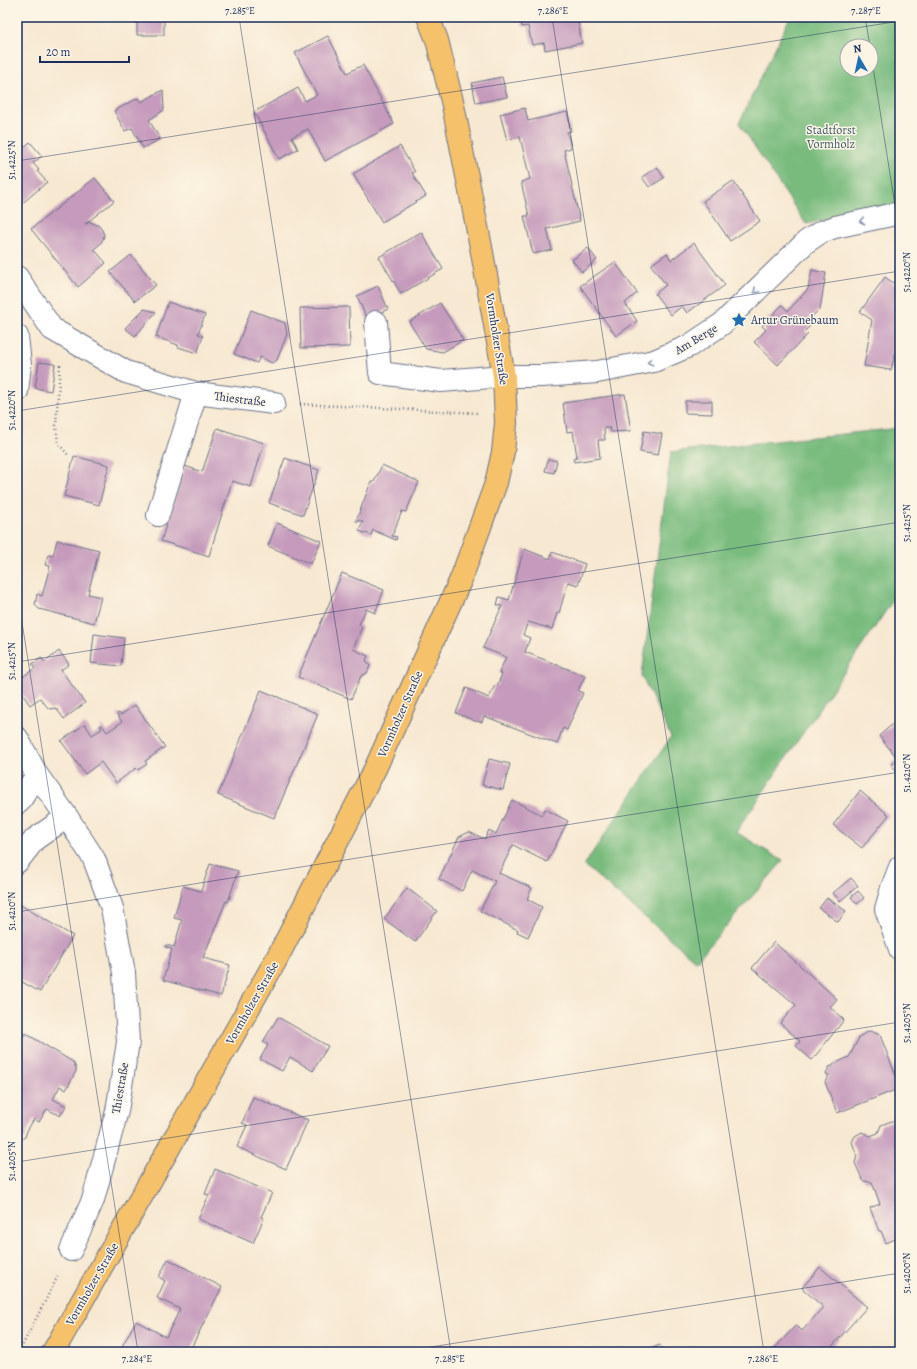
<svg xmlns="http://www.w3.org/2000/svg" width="917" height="1369" viewBox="0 0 917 1369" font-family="Alegreya,serif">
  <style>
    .forest { fill: #78bb7d; stroke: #4a756e; fill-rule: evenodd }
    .building { fill: #c59abc }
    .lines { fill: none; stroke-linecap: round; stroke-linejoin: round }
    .minor-casing { stroke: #687086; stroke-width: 24 }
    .major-casing { stroke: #687086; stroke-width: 24 }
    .path { stroke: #687086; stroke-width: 2.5; stroke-dasharray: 1 3; stroke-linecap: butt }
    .minor { stroke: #fff; stroke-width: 22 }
    .major { stroke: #f5c16b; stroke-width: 22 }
    .oneway { stroke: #8d97ae }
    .ticks { fill: none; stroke: #1b2f5e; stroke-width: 1; stroke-opacity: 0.45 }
    .labels { text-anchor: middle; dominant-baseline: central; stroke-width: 3; stroke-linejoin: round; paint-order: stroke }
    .park-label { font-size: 12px; fill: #3a5a6b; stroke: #fcf5e5 }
    .poi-label { font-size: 12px; fill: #1b2f5e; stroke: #fcf5e5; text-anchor: start }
    .street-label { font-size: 12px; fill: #1b2f5e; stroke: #fcf5e5 }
    .neatline { fill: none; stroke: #1b2f5e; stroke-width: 1.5 }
    .ticks-label { font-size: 10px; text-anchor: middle; fill: #1b2f5e }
  </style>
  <rect width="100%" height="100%" fill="#fcf5e5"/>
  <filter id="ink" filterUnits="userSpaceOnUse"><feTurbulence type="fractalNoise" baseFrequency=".025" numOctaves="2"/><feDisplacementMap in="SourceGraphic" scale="8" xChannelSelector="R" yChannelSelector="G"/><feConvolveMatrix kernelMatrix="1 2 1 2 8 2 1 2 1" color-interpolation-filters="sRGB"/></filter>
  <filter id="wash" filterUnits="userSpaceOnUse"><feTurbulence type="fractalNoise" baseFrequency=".012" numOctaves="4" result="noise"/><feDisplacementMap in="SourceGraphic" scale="16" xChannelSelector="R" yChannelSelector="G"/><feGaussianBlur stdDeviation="0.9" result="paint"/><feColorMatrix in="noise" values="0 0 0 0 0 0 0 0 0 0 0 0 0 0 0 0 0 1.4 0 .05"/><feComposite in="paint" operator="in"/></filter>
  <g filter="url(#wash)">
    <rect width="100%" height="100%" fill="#f7e8d1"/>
    <path class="forest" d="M790,17H900V204L806,224L739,123ZM847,46H871V70H847Z
      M900,428V590L736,832L783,861L696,961L584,865L671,737L642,676L671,452Z"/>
    <g id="blocks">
      <path class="building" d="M137,17H164V35H137Z
        M520,17H577L582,43L545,50L544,43L532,45L528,26L522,27Z
        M328,36L347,73L363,65L394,124L325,161L308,129L292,137L298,149L279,159L254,112L298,88L305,101L317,95L295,53Z
        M502,77L507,97L476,103L472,83Z
        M163,90L164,110L149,120L160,139L143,148L132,128L125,131L114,111L138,98L141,102Z
        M525,108L528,121L567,112L571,131L567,132L571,148L564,150L580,221L547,229L552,250L533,254L524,216H529L521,182L530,179L520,137L507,140L500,114Z
        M30,142L42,156L33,163L39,170L37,171L47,182L17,208V153Z
        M400,146L415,172L412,173L426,196L382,222L353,174Z
        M657,167L664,178L649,187L642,177Z
        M95,178L114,201L85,224L90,222L95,224L99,226L102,230L104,235L103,239L100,244L94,249L106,263L78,287L31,229Z
        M733,181L760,221L730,241L703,201Z
        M421,232L443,269L401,294L379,257Z
        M694,243L725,285L687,313L682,306L671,315L655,294L666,285L651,265L667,253L671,260Z
        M588,248L597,260L582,272L572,260Z
        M131,255L156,285L135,301L110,272Z
        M615,262L637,293L625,303L637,321L616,336L580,286Z
        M812,270L826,273L820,309L808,320L812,324L805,331L808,334L778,365L754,342L766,330L762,326L782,305L788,311L808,289Z
        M885,277L900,288V340H899L891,370L864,366L872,320L860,312Z
        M378,286L388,309L367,319L357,296Z
        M168,302L205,315L198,334L203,336L197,353L178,347V345L156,337Z
        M440,303L463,340L443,352L426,349L409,322Z
        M349,307L350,347L301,348L300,308Z
        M144,309L156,312L135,336L125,328Z
        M251,310L285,323L287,334L277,360L272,363L260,357L257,363L234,354Z
        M39,362L55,364L51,391L35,388Z
        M625,394L631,431L611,432L610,428H604L605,440H598L600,458L574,462L573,459L577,457L573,431L567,432L563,403Z
        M685,401H712V414L685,413Z
        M217,428L264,443L251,487L232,481L209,556L161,541L185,466L202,472Z
        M644,431L662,434L658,455L640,452Z
        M74,456L109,465L99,505L64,496Z
        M285,458L319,470L303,515L269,503Z
        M548,459L557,461L554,473L545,471Z
        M382,465L419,482L406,512L402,511L392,536L397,537L396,540L373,530L371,535L359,531L363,522L359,520L358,522L356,521L371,482H374Z
        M277,523L321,541L311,564L268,546Z
        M57,540L99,550L88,594L101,597L94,623L39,609L35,605L37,594L42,596L50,566L45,565L48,555L53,556Z
        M524,549L550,559L552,552L585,564L578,585L568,582L559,613H557L552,629L528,622L523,635L530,638L525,652L585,676L578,691L583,693L567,730L563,728L557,744L484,716L482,722L475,721L456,713L466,688L489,698L495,685L497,686L502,674L499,673L506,657L483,648L502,606L497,605L499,597L509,600Z
        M342,573L384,590L375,613L366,609L359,625L362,627L353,649L368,656L366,660L370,666L367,673L361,676L351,699L298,677Z
        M94,634L124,638L121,666L91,663Z
        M59,651L69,664L61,670L85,703L64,719L56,708L50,709L48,708L40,698L30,705L17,687V681L35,668L32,664L41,658L45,662Z
        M261,690L318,714L274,818L218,795Z
        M135,705L165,747L145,761L147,764L138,770L136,768L116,783L101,762L85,774L61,741L85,724L92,735L102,729L100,726L102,725L107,732L122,722L117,714L119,713L121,715Z
        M895,722L898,726L900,724V776L891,764L898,759L879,736Z
        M489,759L510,764L503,790L482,785Z
        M860,791L889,815L862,848L833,825Z
        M512,800L542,815L545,809L568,821L547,862L513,845L499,873L532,888L527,899L542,907L528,937L517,932L518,930L480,911L495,881L472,870L462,891L439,879L459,837L469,832L485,839L489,830L496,834Z
        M210,864L238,871L228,902L226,901L203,958L230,965L221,996L163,980L172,949L165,947L166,945L174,947L182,920L174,918L183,886L201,891Z
        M851,878L858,886L840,901L833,893Z
        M407,888L437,911L415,942L384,919Z
        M858,891L864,898L857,904L851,897Z
        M827,898L846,911L838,922L819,908Z
        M17,903L73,936L40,992L17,979Z
        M774,942L837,999L830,1007L844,1020L812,1060L796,1046L800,1041L780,1023L796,1005L752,968Z
        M278,1017L328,1046L313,1071L290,1057L282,1071L260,1059L268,1045L263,1042Z
        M870,1031L880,1035L899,1084L898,1089L837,1113L825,1082L829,1075L826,1074L830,1066L832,1067L834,1064L849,1057L860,1036Z
        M25,1033L73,1062L76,1068V1071L66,1090L60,1086L53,1099L66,1106L60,1116L47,1109L39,1122L34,1119L27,1131L25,1137L18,1141H17V1044L18,1045Z
        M253,1097L308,1120L286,1169L237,1147L247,1125L242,1123Z
        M900,1118V1237L886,1243L881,1231H879L870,1208L880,1204L872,1182L863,1181L855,1163L857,1156L852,1142L855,1136L862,1132L870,1136L878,1133L881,1125Z
        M215,1169L272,1193L261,1217L264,1218L253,1243L198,1219L209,1195L205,1194Z
        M168,1259L222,1287L190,1350L185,1348L183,1352H128L121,1348L136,1321L166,1337L180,1309L157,1298L165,1281L159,1277Z
        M820,1267L867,1307L827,1352L823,1349L821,1352H777L774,1349L796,1325L802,1331L823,1307L802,1288Z
        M660,1345L663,1352H642Z"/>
    </g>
  </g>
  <g filter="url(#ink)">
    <use href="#blocks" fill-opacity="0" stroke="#687086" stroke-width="1"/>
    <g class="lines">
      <defs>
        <path id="minor" d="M17,277L52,329L126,372L196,393L274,403
          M376,322L380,373L441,381L504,376H542L597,372L654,361L689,346L722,324L806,242L821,232L835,227L900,213
          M17,336L20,365L17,391
          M158,515L196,393
          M17,738L37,775L67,817L94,859L112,908L124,973L128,1042L117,1111L93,1200L71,1250
          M19,802L37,775
          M17,862L35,839L67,817
          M900,867L892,888L886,909L900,949"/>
        <path id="major" d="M53,1352L276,960L375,769L461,579L496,483L503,452L506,423L504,376L481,247L453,105L437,40L428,17"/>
      </defs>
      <use href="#minor" class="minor-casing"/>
      <use href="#major" class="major-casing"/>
      <path class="path" d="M60,365L56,425L58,443L69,456
        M300,404L479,413
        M19,1352L59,1274"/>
      <use href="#minor" class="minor"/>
      <use href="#major" class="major"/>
    </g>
    <defs><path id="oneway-chevron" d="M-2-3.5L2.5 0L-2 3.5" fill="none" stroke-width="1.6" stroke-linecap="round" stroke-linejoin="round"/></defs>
    <g class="oneway">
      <use href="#oneway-chevron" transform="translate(862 221) rotate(168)"/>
      <use href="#oneway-chevron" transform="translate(756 291) rotate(136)"/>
      <use href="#oneway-chevron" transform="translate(650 362) rotate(167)"/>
    </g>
  </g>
  <path class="ticks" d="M239,17L451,1352M552,17L764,1352M865,17L870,46M871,54L900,237M17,161L900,21M17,411L900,271M17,591L138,1352M17,662L900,522M17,912L900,772M17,1162L900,1022M399,1352L900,1273"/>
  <defs>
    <symbol id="sight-bare" viewBox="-9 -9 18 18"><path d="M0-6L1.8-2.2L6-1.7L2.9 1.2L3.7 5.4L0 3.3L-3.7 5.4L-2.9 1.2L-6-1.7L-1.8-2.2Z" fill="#1f6fb2" stroke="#fcf5e5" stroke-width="2.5" paint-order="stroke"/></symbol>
  </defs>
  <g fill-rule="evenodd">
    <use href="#sight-bare" x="728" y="309" width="22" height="22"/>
  </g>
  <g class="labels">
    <g class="park-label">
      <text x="831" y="130">Stadtforst<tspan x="831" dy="14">Vormholz</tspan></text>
    </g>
    <g class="poi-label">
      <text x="751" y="320">Artur Grünebaum</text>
    </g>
    <g class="street-label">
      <text transform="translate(497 339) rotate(81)">Vormholzer Straße</text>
      <text transform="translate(696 339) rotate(-31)">Am Berge</text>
      <text transform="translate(240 399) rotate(7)">Thiestraße</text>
      <text transform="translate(400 714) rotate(-66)">Vormholzer Straße</text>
      <text transform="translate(252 1003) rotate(-60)">Vormholzer Straße</text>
      <text transform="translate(120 1088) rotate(-80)">Thiestraße</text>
      <text transform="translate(92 1284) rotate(-60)">Vormholzer Straße</text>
    </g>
  </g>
  <rect width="917" height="1369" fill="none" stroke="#fcf5e5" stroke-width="44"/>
  <g transform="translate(859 58) rotate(351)"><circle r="19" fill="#fcf5e5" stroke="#a2a6af"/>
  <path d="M0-3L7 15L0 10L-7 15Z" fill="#1f6fb2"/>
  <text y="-6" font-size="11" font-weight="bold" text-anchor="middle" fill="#1b2f5e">N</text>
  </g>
  <path d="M40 56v6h89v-6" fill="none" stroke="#1b2f5e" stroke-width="2"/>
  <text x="46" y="56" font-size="12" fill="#1b2f5e" stroke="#fcf5e5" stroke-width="3" paint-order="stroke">20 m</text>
  <rect x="22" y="22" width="873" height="1325" class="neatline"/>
  <g class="ticks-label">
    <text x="240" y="14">7.285°E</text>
    <text x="553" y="14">7.286°E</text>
    <text x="866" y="14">7.287°E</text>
    <text transform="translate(11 160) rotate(-90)" y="4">51.4225°N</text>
    <text transform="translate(906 272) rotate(-90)" y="4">51.4220°N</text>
    <text transform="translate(11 410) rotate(-90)" y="4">51.4220°N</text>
    <text transform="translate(906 523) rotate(-90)" y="4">51.4215°N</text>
    <text transform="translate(11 661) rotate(-90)" y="4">51.4215°N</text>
    <text transform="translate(906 773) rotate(-90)" y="4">51.4210°N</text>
    <text transform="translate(11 911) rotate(-90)" y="4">51.4210°N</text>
    <text transform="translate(906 1023) rotate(-90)" y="4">51.4205°N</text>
    <text transform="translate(11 1161) rotate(-90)" y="4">51.4205°N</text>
    <text transform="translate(906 1273) rotate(-90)" y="4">51.4200°N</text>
    <text x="137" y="1362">7.284°E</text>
    <text x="450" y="1362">7.285°E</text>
    <text x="763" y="1362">7.286°E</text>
  </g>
</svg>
